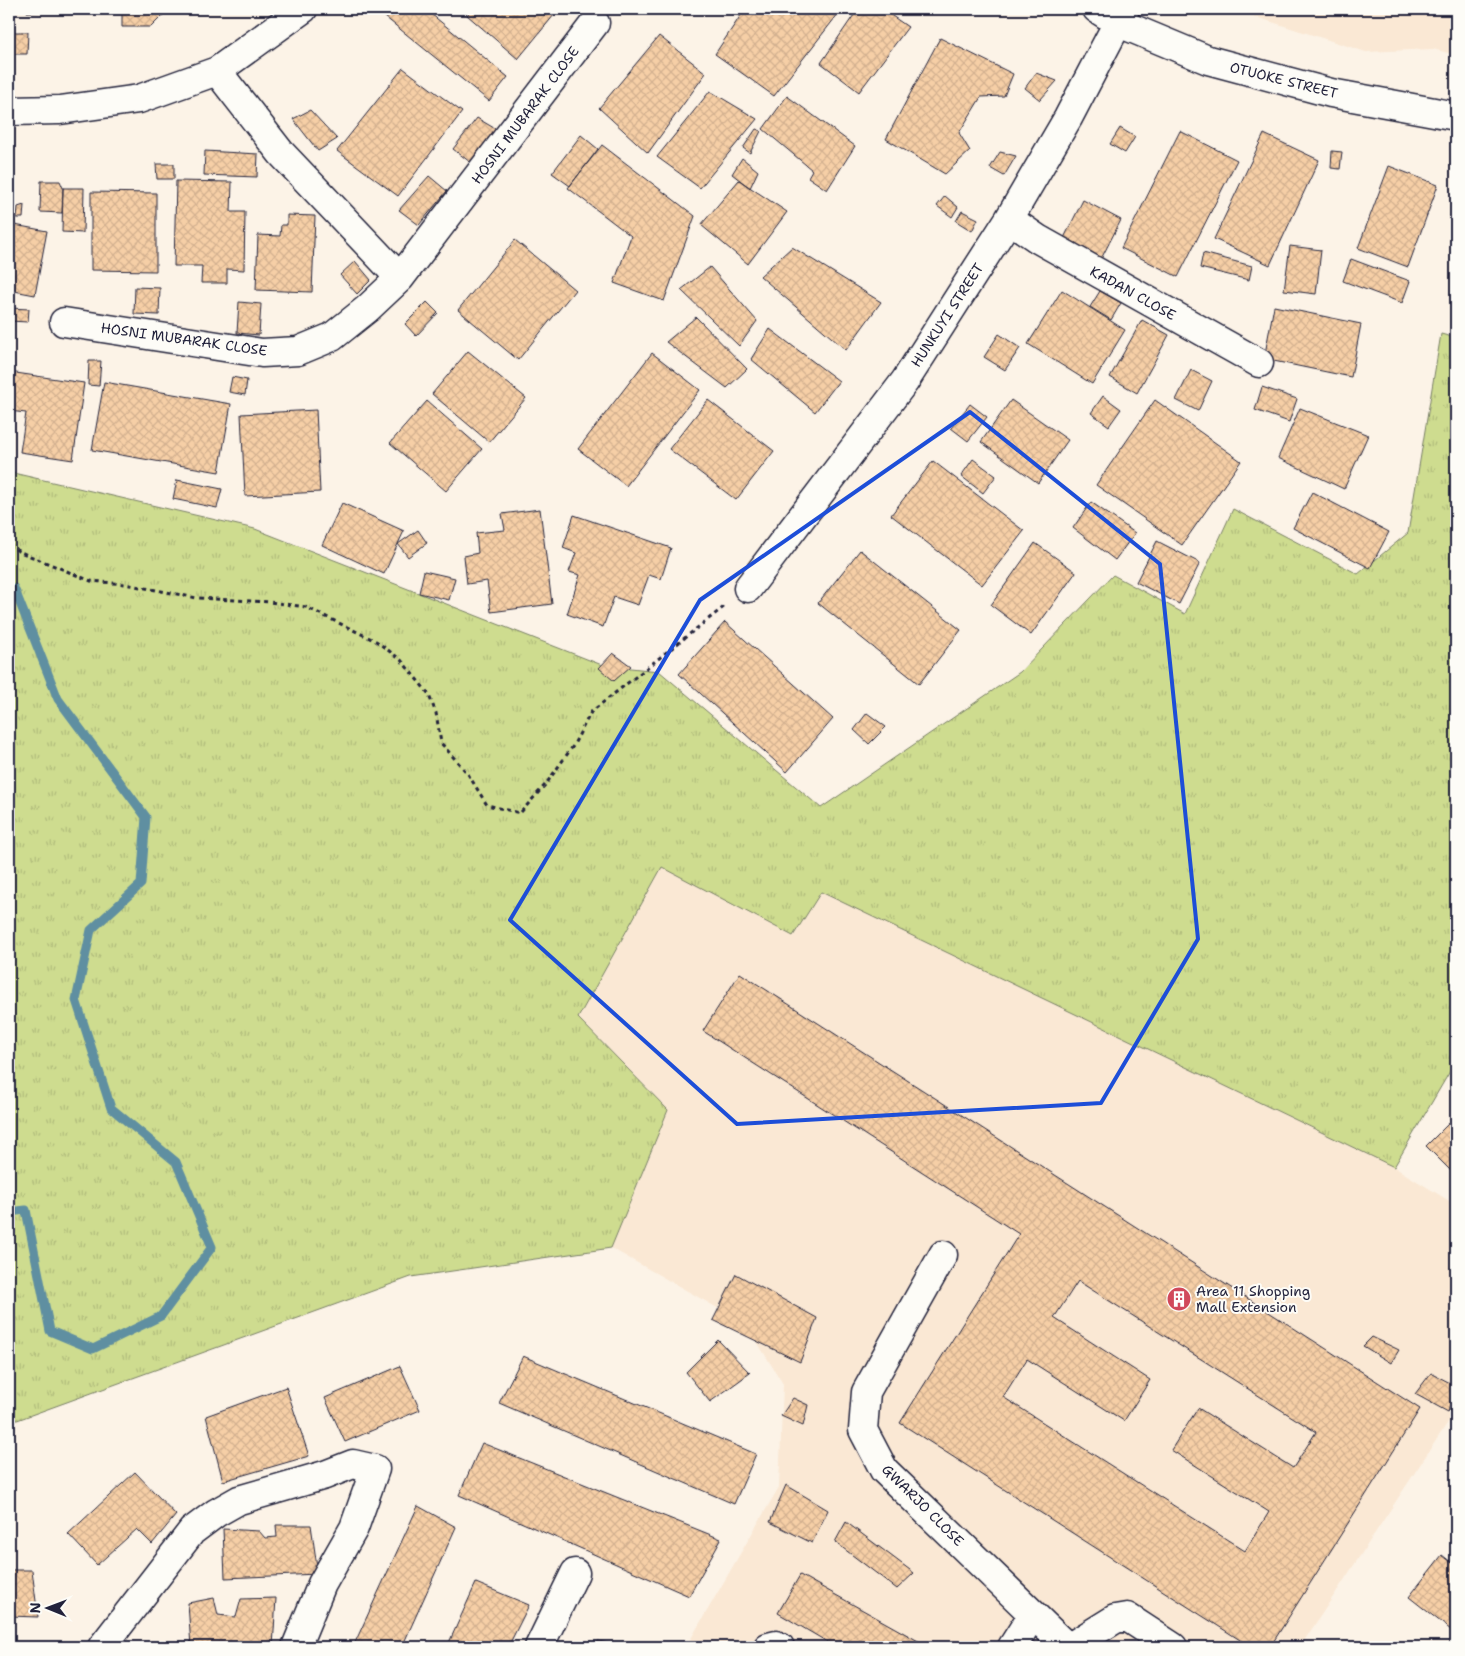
<svg xmlns="http://www.w3.org/2000/svg" width="1465" height="1656" viewBox="0 0 1465 1656" font-family="'Shantell Sans',sans-serif">
  <style>
    .built { fill: #fae8d4 }
    .grass { fill: url(#grass-tufts); stroke: #787f65 }
    .lines { fill: none; stroke-linecap: round; stroke-linejoin: round }
    .stream { stroke: #5f8fa1; stroke-width: 9 }
    .building { fill: url(#building-cross-hatch); stroke: #22223b; fill-rule: evenodd }
    .minor-casing { stroke: #22223b; stroke-width: 31 }
    .path { stroke: #22223b; stroke-width: 3; stroke-dasharray: 4 4; stroke-linecap: butt }
    .minor { stroke: #fdfcf7; stroke-width: 28 }
    .marked { fill: none; stroke: #1d4ed8; stroke-width: 4; stroke-linejoin: round }
    .labels { text-anchor: middle; dominant-baseline: central; stroke-width: 4; stroke-linejoin: round; paint-order: stroke }
    .street-label { font-size: 14px; fill: #22223b; stroke: #fdfcf7 }
    .poi-label { font-size: 14px; fill: #22223b; stroke: #fdfcf7; text-anchor: start }
  </style>
  <defs>
    <pattern id="grass-tufts" width="24" height="20" patternUnits="userSpaceOnUse" patternTransform="scale(1.25)"><rect width="24" height="20" fill="#cedc8f"/><path d="M3 7l-1-3M5 7V3M7 7l1-3M15 17l-1-3M17 17v-4M19 17l1-3" fill="none" stroke="#b1bc7c"/></pattern>
    <pattern id="building-cross-hatch" width="8" height="8" patternUnits="userSpaceOnUse" patternTransform="scale(1.25)"><rect width="8" height="8" fill="#f6cfa6"/><path d="M0 0l8 8M0 8l8-8" fill="none" stroke="#d3b190"/></pattern>
  </defs>
  <rect width="100%" height="100%" fill="#fcf3e7"/>
  <filter id="ink" filterUnits="userSpaceOnUse"><feTurbulence type="fractalNoise" baseFrequency=".02" numOctaves="2"/><feDisplacementMap in="SourceGraphic" scale="10" xChannelSelector="R" yChannelSelector="G"/><feConvolveMatrix kernelMatrix="1 2 1 2 8 2 1 2 1" color-interpolation-filters="sRGB"/></filter>
  <g filter="url(#ink)">
    <path class="built" d="M1231,9H1456V55L1433,49L1366,52Z
      M662,867L793,936L821,892L1394,1167L1456,1205V1410L1300,1647H686L779,1487L783,1384L746,1324L611,1248L668,1110L578,1018Z"/>
    <path class="grass" d="M1441,334L1456,338V1061L1394,1167L821,892L793,936L662,867L578,1018L668,1110L611,1248L411,1277L9,1423V472L255,529L602,665L659,671L821,808L1020,672L1113,575L1185,614L1233,509L1358,574L1408,533Z"/>
    <g class="lines">
      <path class="stream" d="M9,590L14,588L58,699L146,817L141,884L91,930L76,1000L111,1108L176,1162L212,1247L161,1316L93,1349L50,1331L26,1210L9,1212"/>
    </g>
    <path class="building" d="M27,9H64V11L27,12Z
      M122,9H169L151,27H122Z
      M392,9H425L508,77L489,101L385,17Z
      M472,9H559L518,59L467,15Z
      M745,9H842L774,96L715,54Z
      M858,9H882L908,27L859,92L821,63Z
      M10,32H28L27,54H10Z
      M659,36L706,73L648,153L599,108Z
      M940,38L1013,74L1004,96L981,97L959,133L970,151L945,174L886,139Z
      M403,68L462,112L398,196L337,151Z
      M1036,73L1057,81L1040,100L1025,88Z
      M710,91L757,119L700,188L657,157Z
      M787,96L855,146L827,190L808,177L812,170L763,129Z
      M310,110L337,139L318,151L293,119Z
      M477,118L499,131L470,162L453,149Z
      M1120,128L1135,137L1125,153L1110,144Z
      M756,129L761,131L750,153L743,148Z
      M1180,131L1237,160L1178,277L1121,248Z
      M1264,134L1319,160L1270,265L1214,239Z
      M581,135L598,149L570,186L552,173Z
      M602,145L695,216L664,301L614,283L631,236L568,188Z
      M205,151L258,154L257,177L204,175Z
      M1332,151L1342,152L1340,169L1331,168Z
      M1000,152L1016,156L1004,176L990,168Z
      M742,158L758,171L750,188L732,174Z
      M156,164H174V179H157Z
      M1389,166L1438,185L1408,267L1358,248Z
      M429,176L447,191L419,225L399,210Z
      M739,180L787,212L748,264L701,225Z
      M41,181H60L63,188L62,213L40,212Z
      M176,181L232,182L231,212H245L244,270L227,269V283H201L202,266H174Z
      M63,188H84L83,233L62,232Z
      M91,192L156,193V271L91,270Z
      M945,196L958,207L952,217L937,206Z
      M1083,200L1121,220L1101,259L1063,240Z
      M24,205L23,218H17L18,207Z
      M962,211L978,219L972,231L956,221Z
      M287,215L315,216L312,292L256,290L258,235L280,236L281,225H287Z
      M9,224L47,231L35,295L9,290Z
      M515,240L575,290L518,360L458,310Z
      M1290,246L1321,250L1316,294L1284,290Z
      M792,247L881,302L846,350L760,276Z
      M1203,253L1252,266L1249,280L1200,268Z
      M1351,259L1410,281L1402,303L1343,281Z
      M355,261L371,280L357,294L340,275Z
      M710,267L757,321L739,346L681,290Z
      M135,287L160,288L159,315L134,314Z
      M1062,290L1125,330L1092,384L1028,344Z
      M1100,291L1121,303L1111,320L1090,307Z
      M239,302L261,304L259,335L237,333Z
      M427,302L438,313L416,336L405,324Z
      M1274,306L1361,324L1351,377L1264,359Z
      M9,308L29,309L28,322L9,321Z
      M696,317L747,369L727,388L666,342Z
      M1142,320L1169,335L1137,393L1110,377Z
      M770,329L839,381L815,412L751,359Z
      M999,334L1020,348L1005,370L984,357Z
      M468,351L526,398L489,442L432,394Z
      M652,353L700,390L626,486L578,449Z
      M89,361H101L99,386L88,385Z
      M1191,370L1212,381L1198,411L1176,400Z
      M9,372L84,383L73,460L20,452L26,413L9,411Z
      M232,377L247,380L245,395L229,392Z
      M104,382L231,404L219,472L92,450Z
      M1262,387L1297,399L1289,422L1255,410Z
      M1103,396L1121,409L1109,426L1091,413Z
      M708,400L774,451L736,500L669,449Z
      M1011,400L1068,440L1038,483L981,442Z
      M1155,400L1241,461L1182,545L1096,485Z
      M427,401L482,449L446,491L390,443Z
      M970,404L987,417L968,441L951,428Z
      M1300,408L1368,435L1344,489L1278,458Z
      M316,410L320,492L245,496L241,414Z
      M973,459L996,476L983,493L961,476Z
      M933,461L1024,531L982,585L891,515Z
      M177,480L222,489L217,508L173,499Z
      M1312,492L1389,532L1370,568L1293,528Z
      M1091,502L1135,533L1115,560L1073,528Z
      M342,503L404,531L384,574L322,545Z
      M540,509L552,604L491,612L487,581L467,584L464,556L478,553L476,533L505,530L502,514Z
      M574,515L671,548L661,579L649,575L638,605L614,597L603,627L567,614L580,575L569,572L576,553L563,548Z
      M418,530L427,543L408,557L398,544Z
      M1157,541L1200,563L1179,604L1136,582Z
      M1035,543L1076,572L1031,635L991,605Z
      M860,550L961,630L919,684L818,603Z
      M424,571L455,578L449,600L419,593Z
      M725,622L833,719L787,772L679,674Z
      M613,653L631,666L614,681L599,668Z
      M867,713L886,727L869,744L854,730Z
      M740,973L1420,1409L1270,1647H1251L900,1423L1019,1234L703,1031ZM1078,1281L1316,1432L1293,1468L1198,1408L1171,1450L1269,1512L1245,1551L1003,1397L1027,1359L1124,1421L1150,1380L1054,1318Z
      M1456,1116V1176L1426,1146Z
      M736,1274L817,1318L800,1362L713,1320Z
      M1372,1337L1399,1350L1391,1363L1363,1346Z
      M718,1340L750,1373L710,1402L686,1372Z
      M523,1356L756,1454L734,1504L499,1403Z
      M400,1366L420,1410L345,1442L325,1398Z
      M1431,1373L1456,1386L1448,1412L1415,1394Z
      M286,1387L309,1456L223,1481L206,1416Z
      M793,1398L808,1405L803,1426L781,1416Z
      M482,1443L721,1539L689,1596L459,1495Z
      M135,1472L176,1515L152,1544L137,1529L97,1565L68,1534Z
      M786,1485L828,1510L812,1543L770,1522Z
      M418,1506L456,1527L402,1647H353Z
      M846,1522L914,1573L897,1589L835,1542Z
      M276,1525H311L318,1574L225,1578L223,1529L259,1531L265,1538L277,1537Z
      M1442,1555L1456,1566V1634L1409,1597Z
      M9,1570H32L38,1617L9,1616Z
      M800,1575L929,1647H836L778,1613Z
      M476,1583L529,1605L508,1647H447Z
      M214,1598L218,1615L236,1617L241,1599L276,1598L273,1647H191L188,1603Z
      M598,1641L632,1647H595Z"/>
    <g class="lines">
      <defs>
        <path id="minor" d="M1097,9L1119,23L1208,60L1331,93L1456,116
          M217,71L281,153L400,278
          M9,111L60,110L139,99L217,71L303,9
          M1009,219L1038,239L1259,363
          M64,322L262,353L298,351L332,337L367,309L400,278L595,23
          M748,588L905,381L1009,219L1068,118L1125,9
          M943,1255L866,1392L863,1430L884,1470L1067,1647
          M102,1647L192,1531L216,1513L239,1500L325,1475L353,1464L375,1469L354,1528L322,1584L296,1647
          M539,1647L575,1573
          M768,1647L776,1645L780,1647
          M1012,1647L1033,1614
          M1070,1647L1115,1619L1127,1617L1173,1647"/>
      </defs>
      <use href="#minor" class="minor-casing"/>
      <path class="path" d="M9,544L18,551L91,581L125,584L197,598L270,602L306,607L376,641L401,660L428,693L436,713L441,743L468,774L487,805L520,813L546,784L573,746L591,712L725,606"/>
      <use href="#minor" class="minor"/>
    </g>
  </g>
  <path class="marked" d="M970,412L1160,564L1198,939L1101,1103L737,1124L510,920L700,600Z"/>
  <defs>
    <symbol id="building-disc" viewBox="-11 -11 22 22"><circle r="9.5" fill="#d1495b" stroke="#fdfcf7"/><path d="M-4-6H4V6H1V3H-1V6H-4ZM-2.5-4.3h1.7v1.8h-1.7ZM.8-4.3h1.7v1.8H.8ZM-2.5-1h1.7V.8h-1.7ZM.8-1h1.7V.8H.8Z" fill="#fff"/></symbol>
  </defs>
  <g fill-rule="evenodd">
    <use href="#building-disc" x="1165" y="1285" width="28" height="28"/>
  </g>
  <g class="labels">
    <g class="street-label">
      <text transform="translate(1284 80) rotate(14)">OTUOKE STREET</text>
      <text transform="translate(525 115) rotate(-53)">HOSNI MUBARAK CLOSE</text>
      <text transform="translate(1133 293) rotate(29)">KADAN CLOSE</text>
      <text transform="translate(947 315) rotate(-57)">HUNKUYI STREET</text>
      <text transform="translate(184 339) rotate(8)">HOSNI MUBARAK CLOSE</text>
      <text transform="translate(923 1505) rotate(45)">GWARJO CLOSE</text>
    </g>
    <g class="poi-label">
      <text x="1196" y="1291">Area 11 Shopping<tspan x="1196" dy="16">Mall Extension</tspan></text>
    </g>
  </g>
  <rect width="1465" height="1656" fill="none" stroke="#fdfcf7" stroke-width="30"/>
  <rect x="15" y="15" width="1435" height="1626" fill="none" stroke="#22223b" stroke-width="2" filter="url(#ink)"/>
  <g transform="translate(48 1608) rotate(271)" stroke="#fdfcf7" stroke-width="4" paint-order="stroke">
  <path d="M0-4L9 19L0 12L-9 19Z" fill="#22223b"/>
  <text y="-8" font-size="14" font-weight="bold" text-anchor="middle" fill="#22223b">N</text>
  </g>
</svg>
